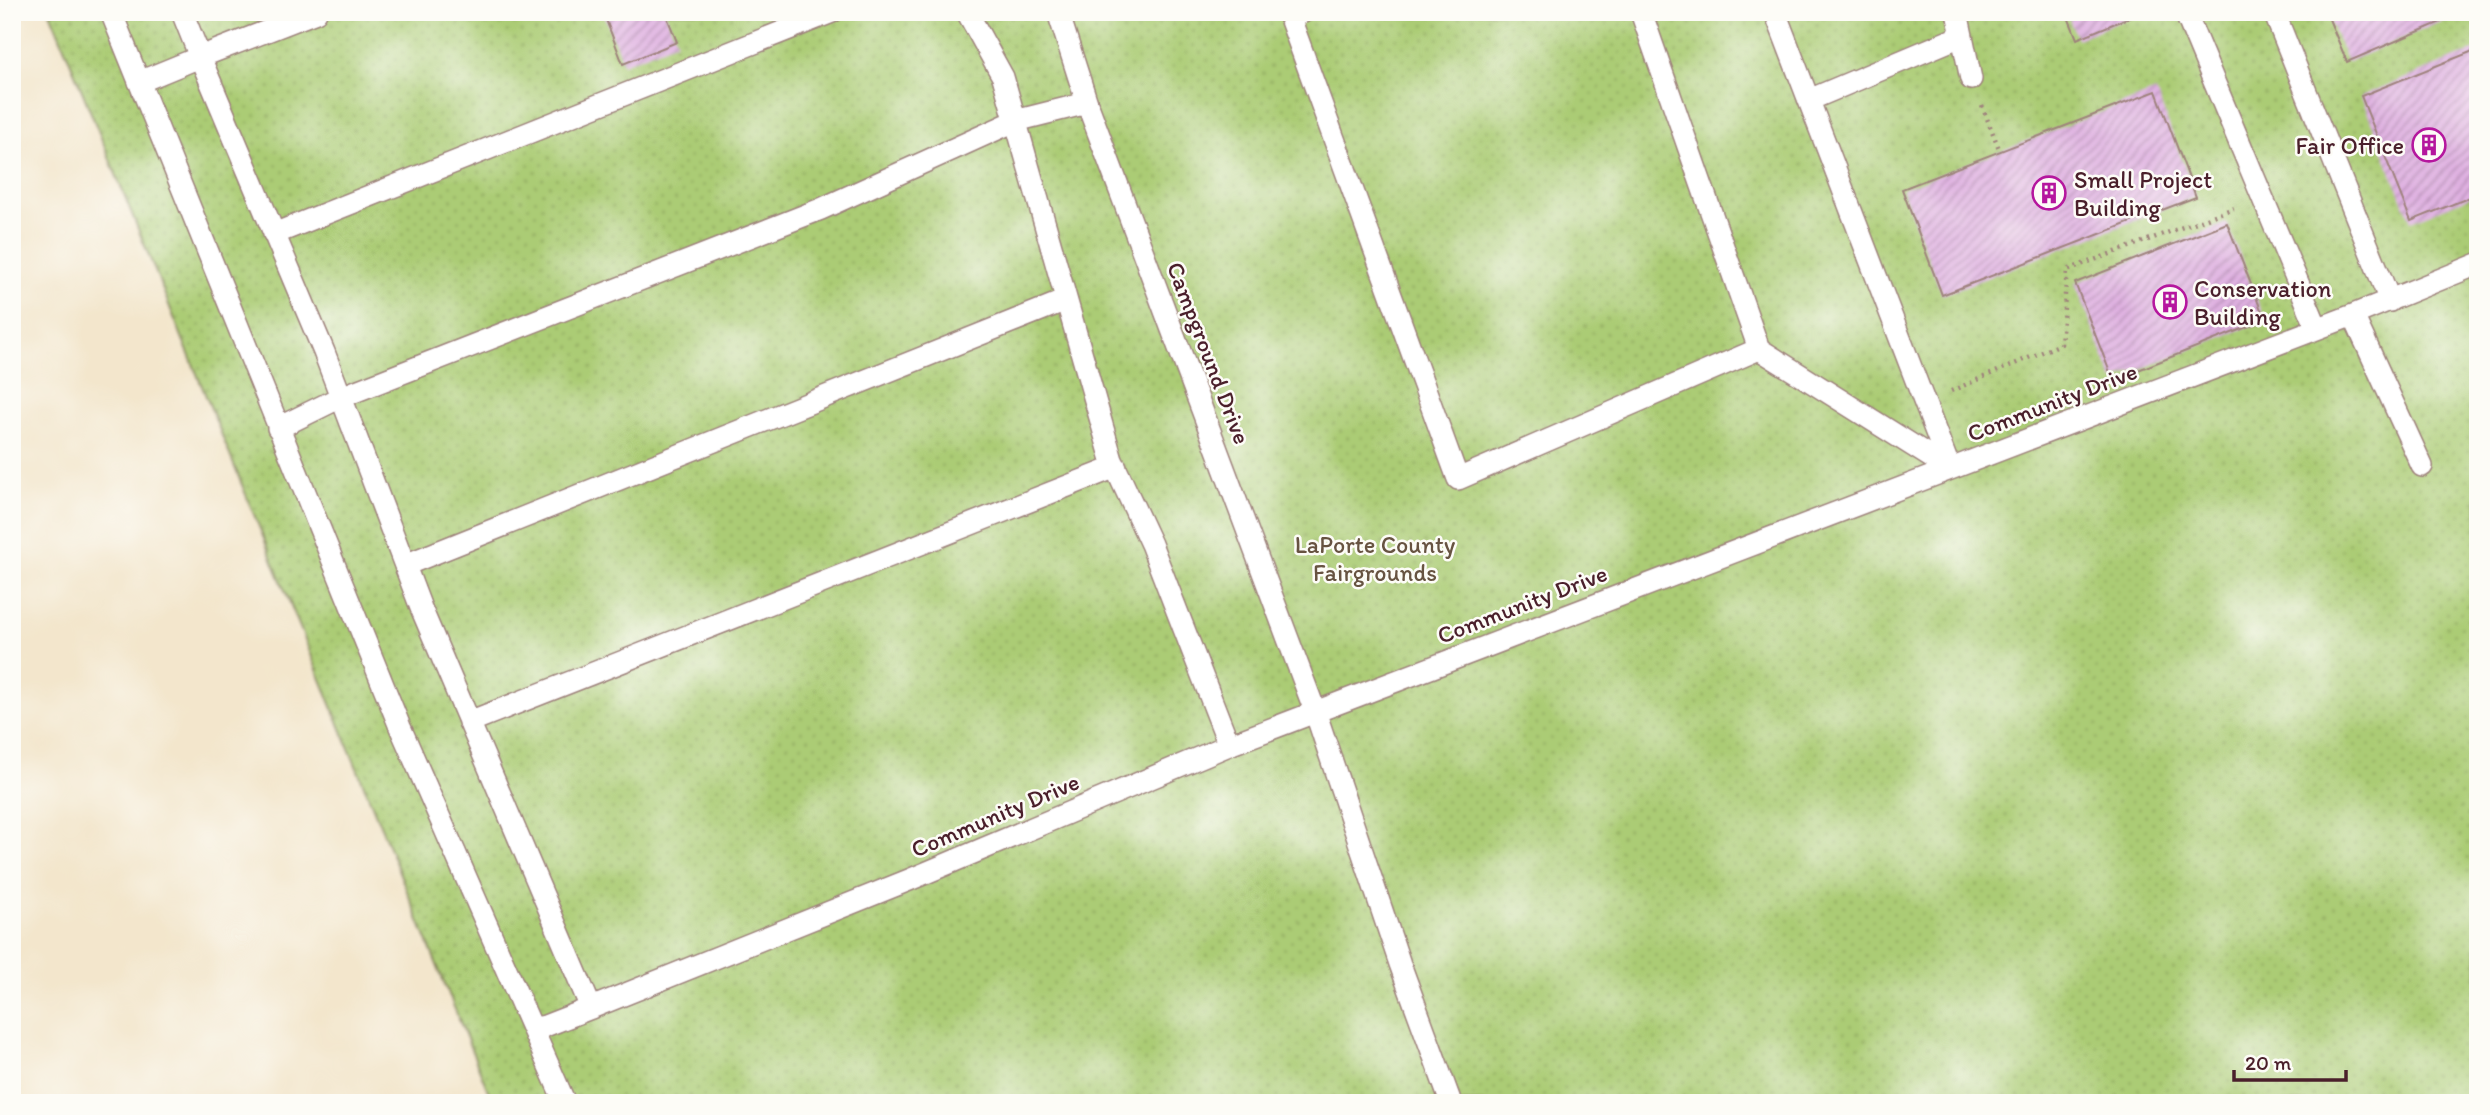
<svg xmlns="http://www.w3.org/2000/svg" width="2490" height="1115" viewBox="0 0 2490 1115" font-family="Itim,sans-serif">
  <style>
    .park { fill: url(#park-dots); stroke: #7a7650; stroke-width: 2 }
    .building { fill: url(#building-hatch) }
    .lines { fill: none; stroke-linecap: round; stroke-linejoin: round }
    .service-casing { stroke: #9e827c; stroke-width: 24 }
    .path { stroke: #9e827c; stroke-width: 4.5; stroke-dasharray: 2 5; stroke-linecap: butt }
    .service { stroke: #fff; stroke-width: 21 }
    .labels { text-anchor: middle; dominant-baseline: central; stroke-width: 5; stroke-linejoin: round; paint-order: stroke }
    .poi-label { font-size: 24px; fill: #4a1f2b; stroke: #fdfcf7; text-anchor: start }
    .street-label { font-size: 24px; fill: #4a1f2b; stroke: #fdfcf7 }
    .park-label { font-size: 24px; fill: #675341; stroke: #fdfcf7 }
  </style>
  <defs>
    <pattern id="park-dots" width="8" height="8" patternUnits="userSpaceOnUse" patternTransform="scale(1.75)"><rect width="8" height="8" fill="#abcc74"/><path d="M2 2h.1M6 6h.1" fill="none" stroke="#95af65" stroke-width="1.8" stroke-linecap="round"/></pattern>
    <pattern id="building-hatch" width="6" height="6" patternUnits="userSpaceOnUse" patternTransform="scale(1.75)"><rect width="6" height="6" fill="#dfb1e1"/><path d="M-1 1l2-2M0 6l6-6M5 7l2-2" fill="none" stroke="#b78fb7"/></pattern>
  </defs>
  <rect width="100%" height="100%" fill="#fdfcf7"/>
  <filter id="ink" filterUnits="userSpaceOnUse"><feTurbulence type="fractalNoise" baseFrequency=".0143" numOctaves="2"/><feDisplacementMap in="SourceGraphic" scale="14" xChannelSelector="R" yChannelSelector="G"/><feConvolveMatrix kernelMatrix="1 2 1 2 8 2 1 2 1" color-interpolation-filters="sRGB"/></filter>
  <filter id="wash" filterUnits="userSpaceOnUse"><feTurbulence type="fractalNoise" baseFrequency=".00686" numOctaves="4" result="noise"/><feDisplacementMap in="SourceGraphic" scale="28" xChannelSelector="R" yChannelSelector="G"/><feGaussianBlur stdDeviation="1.57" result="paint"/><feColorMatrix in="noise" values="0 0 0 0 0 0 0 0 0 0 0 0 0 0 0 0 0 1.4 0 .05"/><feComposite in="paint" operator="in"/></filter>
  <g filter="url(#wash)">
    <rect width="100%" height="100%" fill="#f3e6cc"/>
    <path class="park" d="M50,12H2478V1103H493Z"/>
    <g id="blocks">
      <path class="building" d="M603,12H665L677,42L623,64Z
        M2066,12H2142L2077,39Z
        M2326,12H2445L2448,19L2347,62Z
        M2478,49V194L2411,221L2361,96Z
        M2156,91L2196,197L1942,295L1902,189Z
        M2227,223L2265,320L2113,380L2075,283Z"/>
    </g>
  </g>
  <g filter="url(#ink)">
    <use href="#blocks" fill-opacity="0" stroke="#9e827c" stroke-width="2"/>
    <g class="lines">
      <defs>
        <path id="service" d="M111,12L400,727L565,1103
          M316,12L200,57L324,352L421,608L591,1008
          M967,12L1003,77L1112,460L1151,544L1229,745
          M1058,12L1087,103L1315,711L1400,964L1451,1103
          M1303,12L1290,18L1458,479L1759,349L1641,12
          M1957,12L1971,79
          M2185,12L2317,328
          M2274,12L2390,301
          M139,82L200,57L182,12
          M1809,100L1961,36
          M274,234L832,12
          M2353,315L2422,466
          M1759,349L1950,469L1775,12
          M278,428L341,397L821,209L1015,121L1087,103
          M405,565L1066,300
          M469,722L1116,467
          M534,1028L545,1026L591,1008L909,880L1229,745L2353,315L2478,264"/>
      </defs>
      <use href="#service" class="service-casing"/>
      <path class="path" d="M1982,106L2000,151
        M1951,391L2061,344L2067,270L2234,208"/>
      <use href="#service" class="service"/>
    </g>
  </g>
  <defs>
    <symbol id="building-ring" viewBox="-11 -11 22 22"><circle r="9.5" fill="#fdfcf7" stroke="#b5179e" stroke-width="1.5"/><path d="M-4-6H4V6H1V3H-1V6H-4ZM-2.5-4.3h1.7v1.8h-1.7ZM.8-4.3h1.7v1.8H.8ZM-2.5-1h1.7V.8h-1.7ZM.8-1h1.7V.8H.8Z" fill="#b5179e"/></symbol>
  </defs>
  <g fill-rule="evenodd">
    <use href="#building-ring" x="2410" y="126" width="38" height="38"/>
    <use href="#building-ring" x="2030" y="174" width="38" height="38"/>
    <use href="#building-ring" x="2151" y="283" width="38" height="38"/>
  </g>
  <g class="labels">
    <g class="poi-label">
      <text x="2404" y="145" text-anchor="end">Fair Office</text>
      <text x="2074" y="179">Small Project<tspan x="2074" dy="28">Building</tspan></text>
      <text x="2194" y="288">Conservation<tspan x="2194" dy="28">Building</tspan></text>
    </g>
    <g class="street-label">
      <text transform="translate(1209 353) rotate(69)">Campground Drive</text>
      <text transform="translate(2052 402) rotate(-21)">Community Drive</text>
      <text transform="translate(1522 604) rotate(-21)">Community Drive</text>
      <text transform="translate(995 815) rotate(-23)">Community Drive</text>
    </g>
    <g class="park-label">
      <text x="1375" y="544">LaPorte County<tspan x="1375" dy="28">Fairgrounds</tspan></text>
    </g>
  </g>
  <rect width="2490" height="1115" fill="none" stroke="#fdfcf7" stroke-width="42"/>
  <path d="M2234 1070v10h112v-10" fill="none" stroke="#4a1f2b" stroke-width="3.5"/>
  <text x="2245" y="1070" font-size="21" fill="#4a1f2b" stroke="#fdfcf7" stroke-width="5" paint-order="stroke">20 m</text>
</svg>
